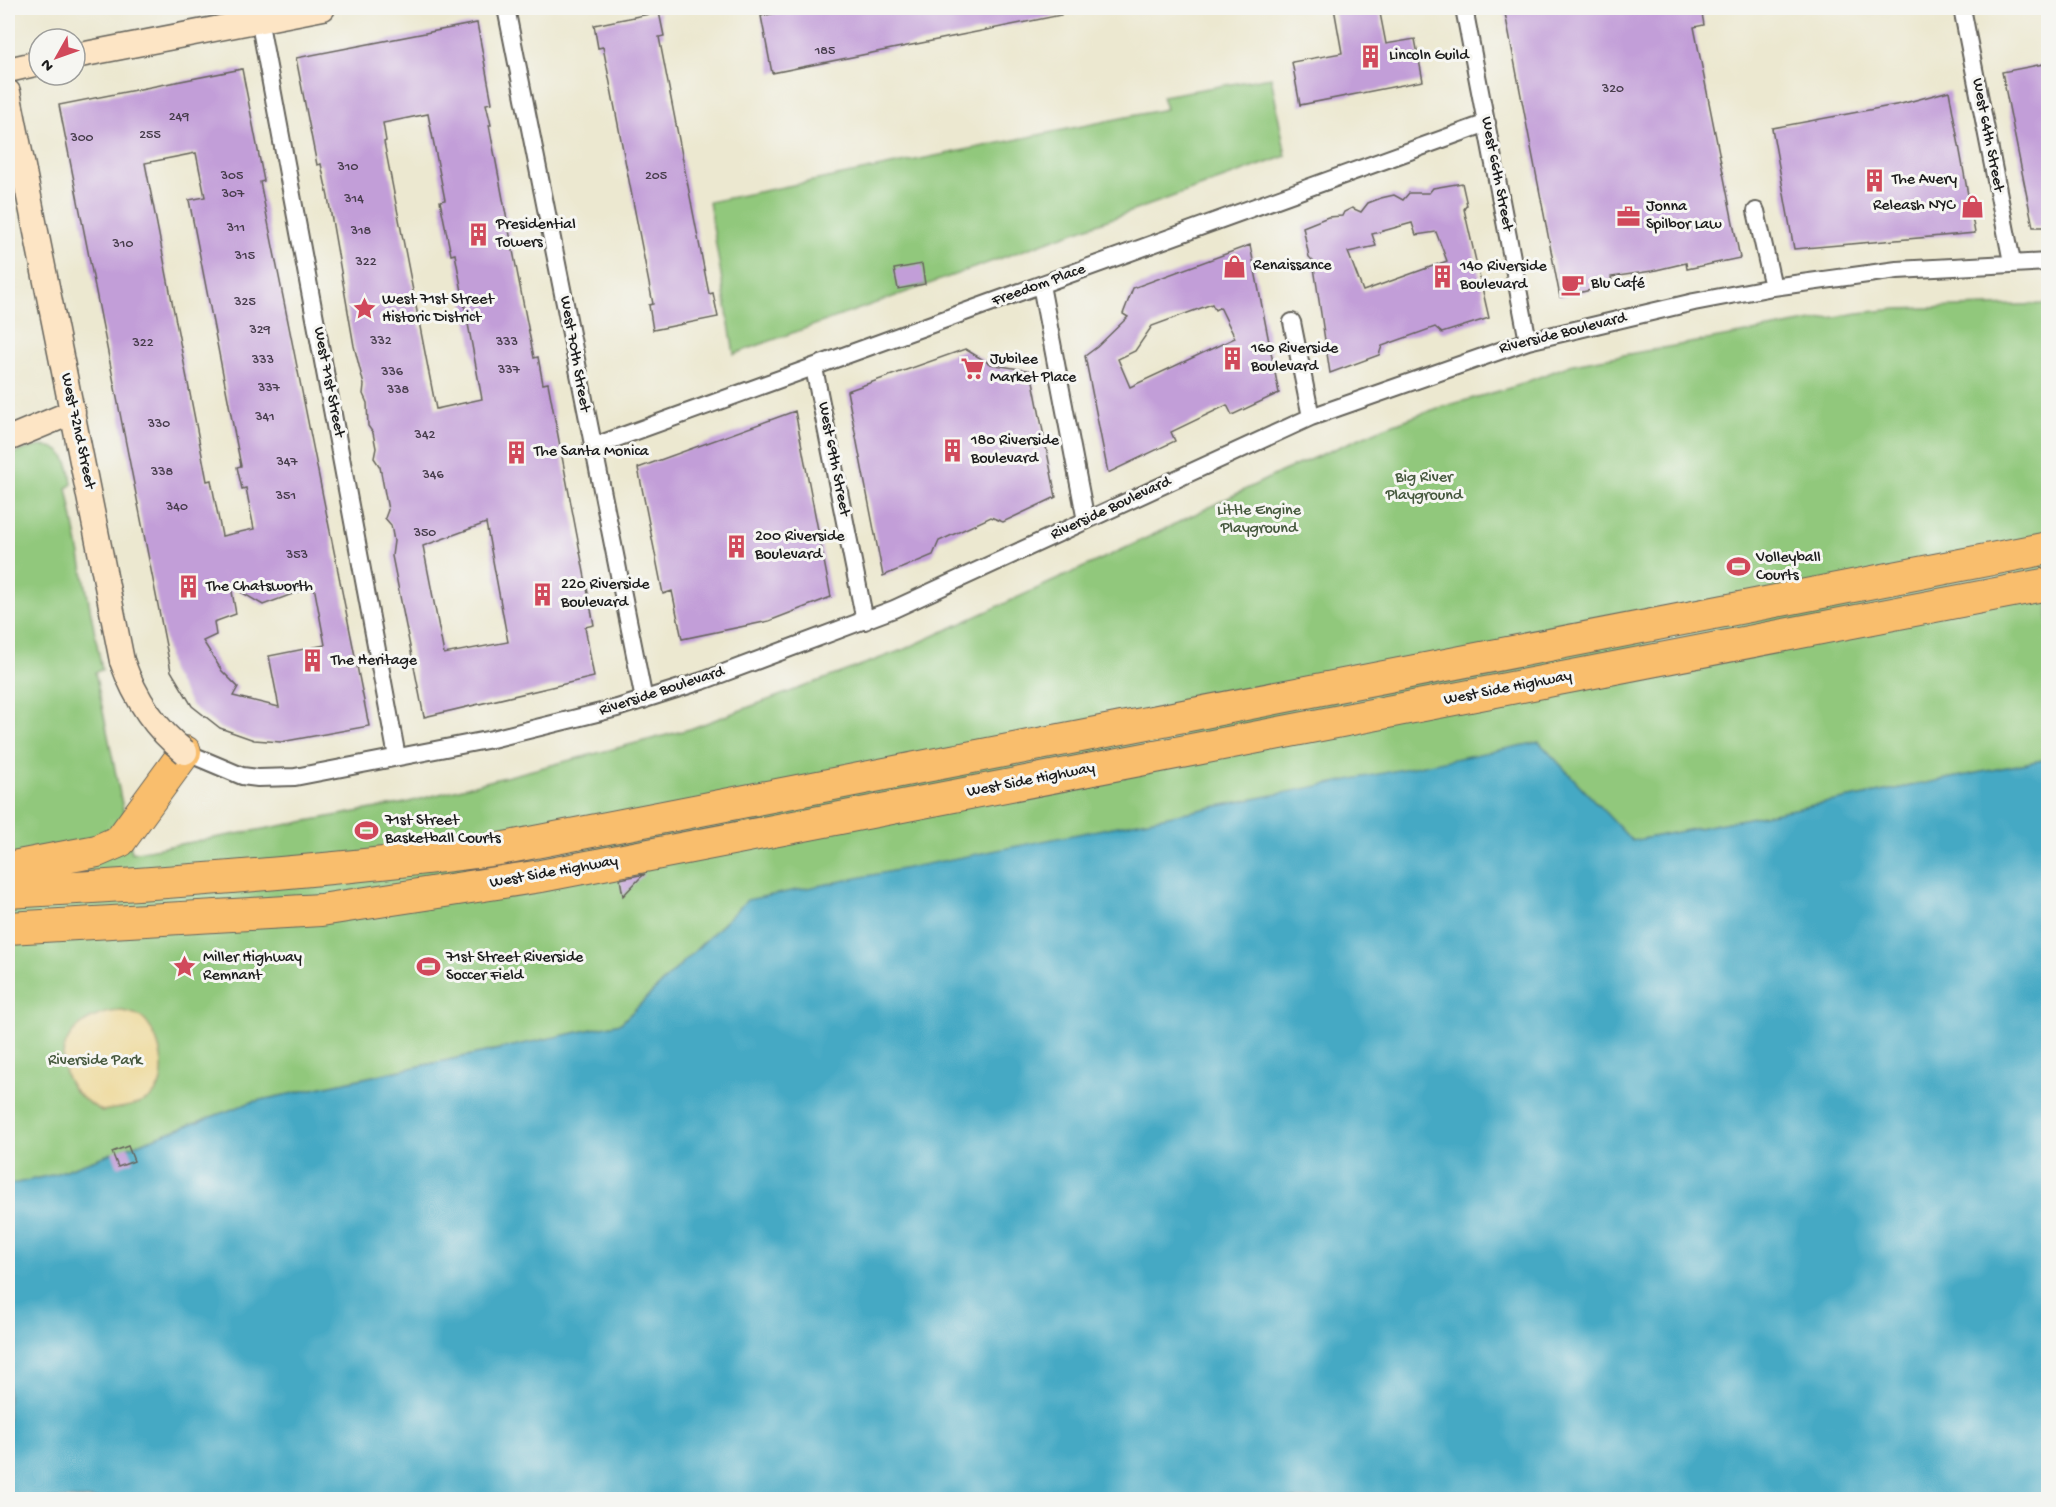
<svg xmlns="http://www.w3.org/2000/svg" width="2056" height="1507" viewBox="0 0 2056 1507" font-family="'Gochi Hand',sans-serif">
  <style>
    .green { fill: #91c87b; stroke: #56724c; stroke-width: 1.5 }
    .sand { fill: #eeda9e; stroke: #857b5d; stroke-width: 1.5 }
    .water { fill: #44a9c4; stroke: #306270; stroke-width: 1.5 }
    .building { fill: #c29ed8; fill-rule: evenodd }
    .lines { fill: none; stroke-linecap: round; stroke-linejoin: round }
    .street-casing { stroke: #65635b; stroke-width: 20 }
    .secondary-casing { stroke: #65635b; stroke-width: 27 }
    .highway-casing { stroke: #65635b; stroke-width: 34 }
    .street { stroke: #fff; stroke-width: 16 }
    .secondary { stroke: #fde5c5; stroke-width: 24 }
    .highway { stroke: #f9be6d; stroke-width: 32 }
    .secondary-bridge-casing { stroke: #65635b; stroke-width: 27; stroke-linecap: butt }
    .secondary-bridge { stroke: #fde5c5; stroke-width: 24 }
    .labels { text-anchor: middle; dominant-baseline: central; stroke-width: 6; stroke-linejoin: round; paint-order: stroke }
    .number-label { font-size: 14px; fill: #463c4b }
    .poi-label { font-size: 16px; fill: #1c1c1c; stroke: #f6f6f2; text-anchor: start }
    .street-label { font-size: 16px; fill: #1c1c1c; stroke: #f6f6f2 }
    .park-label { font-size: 16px; fill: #45583d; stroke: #f6f6f2 }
  </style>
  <rect width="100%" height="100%" fill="#f6f6f2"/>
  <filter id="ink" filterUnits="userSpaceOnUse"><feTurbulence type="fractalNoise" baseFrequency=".0167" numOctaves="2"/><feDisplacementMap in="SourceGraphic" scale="12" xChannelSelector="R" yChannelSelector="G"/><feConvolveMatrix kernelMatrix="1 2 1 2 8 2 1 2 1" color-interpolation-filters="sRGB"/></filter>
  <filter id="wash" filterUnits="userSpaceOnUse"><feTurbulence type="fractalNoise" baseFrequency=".008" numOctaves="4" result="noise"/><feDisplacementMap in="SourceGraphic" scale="24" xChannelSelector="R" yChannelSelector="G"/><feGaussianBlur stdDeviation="1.35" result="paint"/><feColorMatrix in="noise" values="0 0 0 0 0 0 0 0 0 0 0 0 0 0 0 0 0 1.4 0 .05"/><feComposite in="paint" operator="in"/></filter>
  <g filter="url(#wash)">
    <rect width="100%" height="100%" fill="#ece8d0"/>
    <path class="green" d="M1271,77L1286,156L734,354L709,202L1166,109L1162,96Z
      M2048,304V759L1632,841L1539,742L741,906L621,1023L252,1102L52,1175L8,1185V456C42,441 68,438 72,484L67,488L102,670L95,672L132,853L405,803L690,729L905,649L1130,546L1281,472L1383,428L1435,409L1513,387L1573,364L1858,313L1898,309Z"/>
    <path class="sand" d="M121,1011C128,1012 136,1013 142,1018C160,1033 172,1081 151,1097C138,1107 117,1108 102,1111C90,1104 77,1096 70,1084C47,1044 83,1012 121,1011Z"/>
    <path class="water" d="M1539,742L1632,841L2048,759V1499H8V1185L52,1175L252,1102L621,1023L747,900Z"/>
    <g id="blocks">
      <path class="building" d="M802,8H1061V15L772,73L761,16Z
        M1334,8H1379L1386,44L1415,39L1423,81L1300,105L1292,62L1342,53Z
        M1504,8H1701L1704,25L1694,27L1740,258L1687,269L1686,263L1652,271L1611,277L1613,285L1560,297Z
        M659,12L664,36L659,37L709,294L713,293L718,317L653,330L649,305L653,304L603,47L598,48L594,25Z
        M477,23L492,103L486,104L491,125H489L506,215L534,358L538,357L543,384L548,383L594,625L585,627L594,677L424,717L392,556L394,541L391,525L385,518L388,510L380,467L374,458L376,448L373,433L368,426L367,403L363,394L364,385L354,346L328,197L321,164L317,165L296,58ZM428,114L445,200L440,201L451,255L455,254L482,399L436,409L384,142L386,141L383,123ZM486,523L508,642L444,654L423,546Z
        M2049,63V227H2033L2002,72Z
        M242,69L264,181L260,182L369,726L281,742L254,740L220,728L192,706L171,671L59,105ZM196,153L205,197L189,200L241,466L237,467L242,489L246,488L254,529L222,536L211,480L207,481L145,163ZM231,586L263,605L314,586L325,645L269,656L279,707L233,696L238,687L222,671L203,641L216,635L214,622L236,614Z
        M1949,91L1975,233L1794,249L1772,128L1901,104Z
        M1462,183L1467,205L1464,209L1489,318L1442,333L1435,327L1382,346L1379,355L1330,373L1313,261L1309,257L1303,227L1328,217L1342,216L1344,212L1352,208L1361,212L1368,203L1381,198L1394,195L1403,200L1409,193H1429L1433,188ZM1412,223L1416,235L1436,232L1447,261L1363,291L1348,252L1376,246L1372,234Z
        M1250,245L1279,393L1232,415L1227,405L1171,432L1175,441L1108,473L1085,356L1097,347L1128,317L1123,314L1133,288ZM1212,304L1215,310L1220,307L1235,338L1130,387L1118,359L1135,351L1152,326Z
        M922,264L925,284L898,289L894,269Z
        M965,349L990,364L1031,371L1056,497L1003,522L991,517L939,541L933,555L883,576L847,391Z
        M795,411L831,597L769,621L682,639L672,591L663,594L638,468Z
        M645,874L640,878L623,896L620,879Z
        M128,1146L134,1161L118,1167L112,1152Z"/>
    </g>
  </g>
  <g filter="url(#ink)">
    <use href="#blocks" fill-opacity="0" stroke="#65635b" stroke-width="1.5"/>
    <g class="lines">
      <defs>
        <path id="street" d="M257,8L397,757
          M506,8L644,700
          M1464,8L1528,341
          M1962,8L2012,262
          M1756,211L1773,287
          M1041,285L1086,521
          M1292,322L1311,417
          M814,368L865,621
          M592,447L1487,123
          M185,752L242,776L258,778L295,777L492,739L617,708L705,680L894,609L1311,417L1528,341L1694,302L1773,287L1897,270L2048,262"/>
        <path id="secondary" d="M75,56L323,8
          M8,70L39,63
          M8,92C45,282 85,471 122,661
          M8,439L73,412"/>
        <path id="highway" d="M8,868L97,851L120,841L185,752
          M8,892C172,883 336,871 499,849L2048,548
          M8,928L321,910L541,876L2048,584"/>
      </defs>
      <use href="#street" class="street-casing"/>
      <use href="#secondary" class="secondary-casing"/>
      <use href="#highway" class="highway-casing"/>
      <use href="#street" class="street"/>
      <use href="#secondary" class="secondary"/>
      <use href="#highway" class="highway"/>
      <defs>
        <path id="secondary-bridge" d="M122,661C135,698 154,728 185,752"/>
      </defs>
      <use href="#secondary-bridge" class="secondary-bridge-casing"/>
      <use href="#secondary-bridge" class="secondary-bridge"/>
    </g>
  </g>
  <defs>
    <symbol id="building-bare" viewBox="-9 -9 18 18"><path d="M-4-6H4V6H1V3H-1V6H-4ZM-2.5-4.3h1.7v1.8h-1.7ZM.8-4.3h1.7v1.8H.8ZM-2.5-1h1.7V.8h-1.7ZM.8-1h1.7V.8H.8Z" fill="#d1495b" stroke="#f6f6f2" stroke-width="2.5" paint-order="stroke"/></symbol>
    <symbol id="shop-bare" viewBox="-9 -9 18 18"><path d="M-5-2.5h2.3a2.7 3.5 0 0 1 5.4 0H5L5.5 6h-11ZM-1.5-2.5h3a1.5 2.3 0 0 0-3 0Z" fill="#d1495b" stroke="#f6f6f2" stroke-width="2.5" paint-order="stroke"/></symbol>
    <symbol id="office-bare" viewBox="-9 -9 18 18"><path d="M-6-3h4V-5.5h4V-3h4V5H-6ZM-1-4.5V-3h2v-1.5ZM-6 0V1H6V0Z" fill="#d1495b" stroke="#f6f6f2" stroke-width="2.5" paint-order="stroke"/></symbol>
    <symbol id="cafe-bare" viewBox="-9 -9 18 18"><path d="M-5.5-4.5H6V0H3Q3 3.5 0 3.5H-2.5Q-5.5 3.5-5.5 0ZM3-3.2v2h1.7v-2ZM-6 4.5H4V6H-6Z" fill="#d1495b" stroke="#f6f6f2" stroke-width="2.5" paint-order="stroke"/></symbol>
    <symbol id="sight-bare" viewBox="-9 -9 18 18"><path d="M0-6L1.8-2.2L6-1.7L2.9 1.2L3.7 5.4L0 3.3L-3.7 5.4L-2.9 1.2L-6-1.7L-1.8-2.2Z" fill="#d1495b" stroke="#f6f6f2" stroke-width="2.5" paint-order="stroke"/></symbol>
    <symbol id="supermarket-bare" viewBox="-9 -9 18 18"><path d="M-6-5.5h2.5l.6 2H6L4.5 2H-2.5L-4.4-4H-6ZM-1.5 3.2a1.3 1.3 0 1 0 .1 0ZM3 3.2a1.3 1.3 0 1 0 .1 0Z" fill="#d1495b" stroke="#f6f6f2" stroke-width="2.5" paint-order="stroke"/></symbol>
    <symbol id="stadium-bare" viewBox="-9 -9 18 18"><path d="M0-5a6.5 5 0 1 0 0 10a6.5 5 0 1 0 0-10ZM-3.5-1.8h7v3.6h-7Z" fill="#d1495b" stroke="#f6f6f2" stroke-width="2.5" paint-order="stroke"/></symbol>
  </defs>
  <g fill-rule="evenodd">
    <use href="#building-bare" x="1354" y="40" width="33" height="33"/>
    <use href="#building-bare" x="1858" y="164" width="33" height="33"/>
    <use href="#shop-bare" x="1956" y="190" width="33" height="33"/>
    <use href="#office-bare" x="1612" y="200" width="33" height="33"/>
    <use href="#building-bare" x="462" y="218" width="33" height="33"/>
    <use href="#shop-bare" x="1218" y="250" width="33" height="33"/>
    <use href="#building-bare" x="1426" y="260" width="33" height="33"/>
    <use href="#cafe-bare" x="1556" y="268" width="33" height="33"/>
    <use href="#sight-bare" x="348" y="292" width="33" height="33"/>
    <use href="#building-bare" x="1216" y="342" width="33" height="33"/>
    <use href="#supermarket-bare" x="956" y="352" width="33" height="33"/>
    <use href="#building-bare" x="936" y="434" width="33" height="33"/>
    <use href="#building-bare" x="500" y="436" width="33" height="33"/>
    <use href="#building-bare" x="720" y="530" width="33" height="33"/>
    <use href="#stadium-bare" x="1722" y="550" width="33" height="33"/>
    <use href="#building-bare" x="172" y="570" width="33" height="33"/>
    <use href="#building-bare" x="526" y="578" width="33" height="33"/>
    <use href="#building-bare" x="296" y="644" width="33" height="33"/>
    <use href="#stadium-bare" x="350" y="814" width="33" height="33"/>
    <use href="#sight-bare" x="168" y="950" width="33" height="33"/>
    <use href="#stadium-bare" x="412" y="950" width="33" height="33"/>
  </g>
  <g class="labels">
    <g class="number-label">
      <text x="825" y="51">185</text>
      <text x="1613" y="89">320</text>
      <text x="179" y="117">249</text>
      <text x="150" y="135">255</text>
      <text x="82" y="138">300</text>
      <text x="348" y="167">310</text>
      <text x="232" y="176">305</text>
      <text x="656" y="176">205</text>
      <text x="233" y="194">307</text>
      <text x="354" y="199">314</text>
      <text x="236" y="228">311</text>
      <text x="361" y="231">318</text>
      <text x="123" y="244">310</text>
      <text x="245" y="256">315</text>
      <text x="366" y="262">322</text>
      <text x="245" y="302">325</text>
      <text x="260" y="330">329</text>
      <text x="381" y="341">332</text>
      <text x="507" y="342">333</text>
      <text x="143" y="343">322</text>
      <text x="263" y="360">333</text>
      <text x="509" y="370">337</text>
      <text x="392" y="372">336</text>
      <text x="269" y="388">337</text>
      <text x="398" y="390">338</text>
      <text x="265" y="417">341</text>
      <text x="159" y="424">330</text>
      <text x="425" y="435">342</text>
      <text x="287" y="462">347</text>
      <text x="162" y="472">338</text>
      <text x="433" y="475">346</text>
      <text x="286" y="496">351</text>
      <text x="177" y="507">340</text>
      <text x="425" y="533">350</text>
      <text x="297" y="555">353</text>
    </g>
    <g class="poi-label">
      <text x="1389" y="56">Lincoln Guild</text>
      <text x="1892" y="180">The Avery</text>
      <text x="1955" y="206" text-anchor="end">Releash NYC</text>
      <text x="1646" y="207">Jonna<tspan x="1646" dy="18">Spilbor Law</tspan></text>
      <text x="496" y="225">Presidential<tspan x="496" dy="18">Towers</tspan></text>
      <text x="1253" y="266">Renaissance</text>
      <text x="1460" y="267">140 Riverside<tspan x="1460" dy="18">Boulevard</tspan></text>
      <text x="1591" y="284">Blu Café</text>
      <text x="382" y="300">West 71st Street<tspan x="382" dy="18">Historic District</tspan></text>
      <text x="1251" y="349">160 Riverside<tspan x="1251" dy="18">Boulevard</tspan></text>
      <text x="990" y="360">Jubilee<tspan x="990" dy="18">Market Place</tspan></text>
      <text x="971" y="441">180 Riverside<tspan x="971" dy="18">Boulevard</tspan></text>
      <text x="534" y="452">The Santa Monica</text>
      <text x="755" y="537">200 Riverside<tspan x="755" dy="18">Boulevard</tspan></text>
      <text x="1756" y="558">Volleyball<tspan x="1756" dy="18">Courts</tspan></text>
      <text x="561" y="585">220 Riverside<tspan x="561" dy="18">Boulevard</tspan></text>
      <text x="206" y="587">The Chatsworth</text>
      <text x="331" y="661">The Heritage</text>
      <text x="385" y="821">71st Street<tspan x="385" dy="18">Basketball Courts</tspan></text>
      <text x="203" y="958">Miller Highway<tspan x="203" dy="18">Remnant</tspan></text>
      <text x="446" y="958">71st Street Riverside<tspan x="446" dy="18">Soccer Field</tspan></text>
    </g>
    <g class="street-label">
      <text transform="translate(1987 135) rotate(79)">West 64th Street</text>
      <text transform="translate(1496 174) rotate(79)">West 66th Street</text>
      <text transform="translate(1039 286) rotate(-20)">Freedom Place</text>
      <text transform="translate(1563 334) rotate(-14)">Riverside Boulevard</text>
      <text transform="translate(574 354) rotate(80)">West 70th Street</text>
      <text transform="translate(328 382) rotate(79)">West 71st Street</text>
      <text transform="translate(77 431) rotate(78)">West 72nd Street</text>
      <text transform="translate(833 459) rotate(79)">West 69th Street</text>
      <text transform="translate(1111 509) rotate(-25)">Riverside Boulevard</text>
      <text transform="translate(1508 689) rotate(-11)">West Side Highway</text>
      <text transform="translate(662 692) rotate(-18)">Riverside Boulevard</text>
      <text transform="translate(1031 781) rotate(-11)">West Side Highway</text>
      <text transform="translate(554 873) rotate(-10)">West Side Highway</text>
    </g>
    <g class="park-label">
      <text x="1424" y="478">Big River<tspan x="1424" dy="18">Playground</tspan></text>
      <text x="1259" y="511">Little Engine<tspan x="1259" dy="18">Playground</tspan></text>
      <text x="95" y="1061">Riverside Park</text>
    </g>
  </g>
  <rect width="2056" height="1507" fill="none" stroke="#f6f6f2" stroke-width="30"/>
  <g transform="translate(57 57) rotate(230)"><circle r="28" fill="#f6f6f2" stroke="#9f9f9c" stroke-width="1.5"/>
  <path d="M0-4.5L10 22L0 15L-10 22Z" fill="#d1495b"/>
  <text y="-9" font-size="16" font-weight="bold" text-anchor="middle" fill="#1c1c1c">N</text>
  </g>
</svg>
